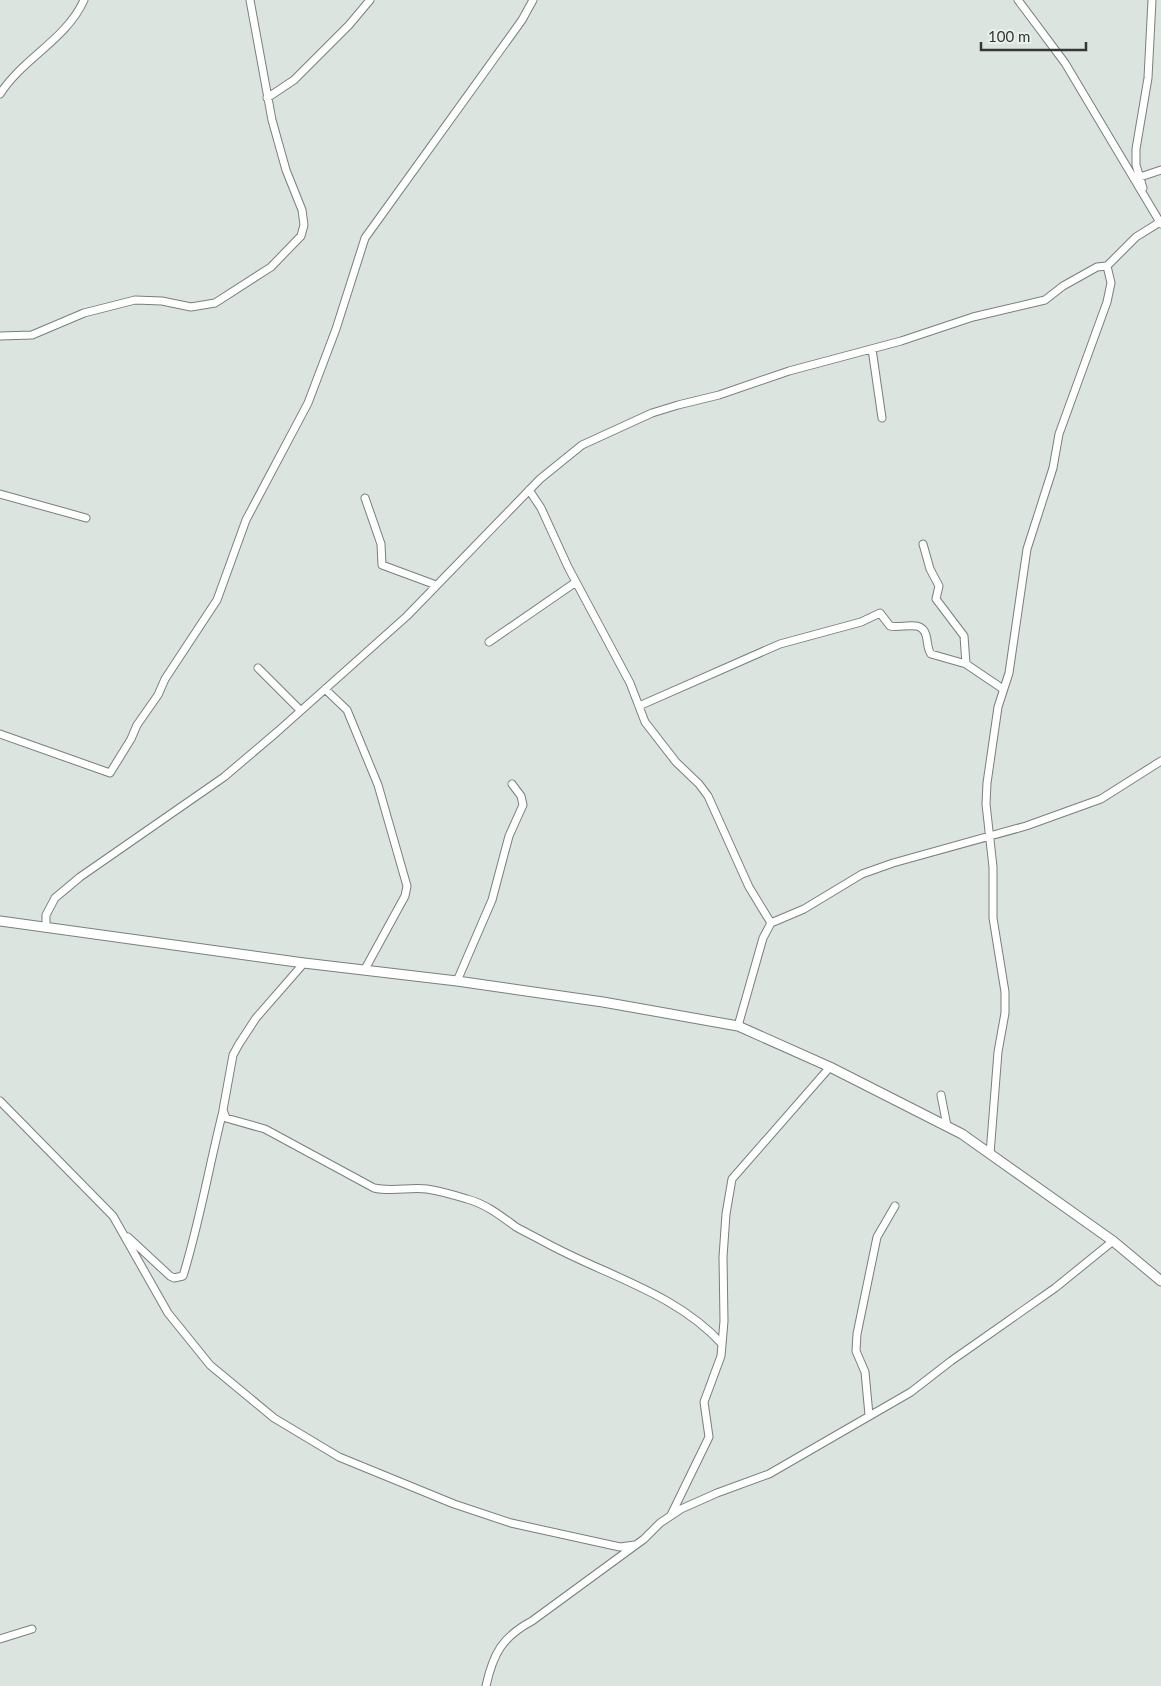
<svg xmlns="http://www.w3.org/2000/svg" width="1161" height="1686" viewBox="0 0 1161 1686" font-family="Lato,sans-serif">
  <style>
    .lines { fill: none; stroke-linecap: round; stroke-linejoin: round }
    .minor-casing { stroke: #787f7c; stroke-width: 9 }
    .tertiary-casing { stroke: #787f7c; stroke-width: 11 }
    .minor { stroke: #fff; stroke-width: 7 }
    .tertiary { stroke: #fff; stroke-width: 9 }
  </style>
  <rect width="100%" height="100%" fill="#dce4e0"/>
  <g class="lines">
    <defs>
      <path id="minor" d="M1018,0L1065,63L1161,224
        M0,94C23,58 66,40 84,0
        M267,98L294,80L349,25L370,0
        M1137,178L1161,170
        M1143,188L1136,165V149L1148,78L1152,0
        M0,336L32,335L84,313L135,300L162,301L191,307L215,303L271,267L301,236L304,225L302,210L286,170L272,120L250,0
        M872,349L882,418
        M529,490L541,508L568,567L630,683L645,722L676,762L699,784L708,796L749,887L771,923
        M0,494L86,518
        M365,498L381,544L382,565L436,585
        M923,544L930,569L939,586L936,599L964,636L966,664
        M489,642L576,582
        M258,668L300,710
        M325,689L347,710L378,785L407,886L405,896L365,969
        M639,706L780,644L861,622L880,613L890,626C902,629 921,619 926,635C928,642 927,649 931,654L966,664L1003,689
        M0,734L110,773L131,739L137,725L158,695L165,679L217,600L246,520L308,403L336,329L365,238L522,20L533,0
        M46,928V915L55,898L80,877L224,777L277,732L407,616L540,479L582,445L652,413L678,405L719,395L789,371L901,341L973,317L1045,300L1063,286L1097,267L1107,266
        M304,963L256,1018L239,1044L233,1055L223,1110L226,1118L265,1129L374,1188C392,1192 409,1187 427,1189C440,1191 454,1195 467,1199C486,1204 501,1216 516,1227C527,1233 539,1239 550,1245C608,1276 677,1294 722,1344
        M457,981L492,900L509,836L523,805L521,796L512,784
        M738,1026L763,938L771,923L804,909L862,874L893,863L1026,826L1101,799L1161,761
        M941,1095L947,1126
        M0,1101L113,1216L168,1313L210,1365L274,1418L339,1457L454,1504L511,1523L620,1547L635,1545
        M990,1154L998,1052L1005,1013V992L993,918V867L986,804L987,783L998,707L1009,673L1027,549L1053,468L1059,434L1107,302L1111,283L1107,266L1136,237L1160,222
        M128,1237L170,1276L174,1278L183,1276C200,1221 209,1166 223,1111
        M869,1415L865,1372L856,1351L857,1334L877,1237L895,1206
        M671,1515L709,1437L704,1402L721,1356L724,1321L723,1257L726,1214L732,1179L830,1067
        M0,1639L32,1629
        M486,1686C493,1654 502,1637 532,1621L644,1539L660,1523L681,1509L717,1493L769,1474L911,1392L951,1361L1055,1288L1113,1241"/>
      <path id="tertiary" d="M0,921L304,963L457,981L603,1002L738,1026L830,1067L962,1134L1113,1241L1161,1281"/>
    </defs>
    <use href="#minor" class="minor-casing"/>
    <use href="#tertiary" class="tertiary-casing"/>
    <use href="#minor" class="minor"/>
    <use href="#tertiary" class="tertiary"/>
  </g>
  <path d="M981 42v8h105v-8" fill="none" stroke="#343735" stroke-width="2.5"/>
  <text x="988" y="42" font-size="15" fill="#343735" stroke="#eaf1ed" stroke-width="4" paint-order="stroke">100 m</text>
</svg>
